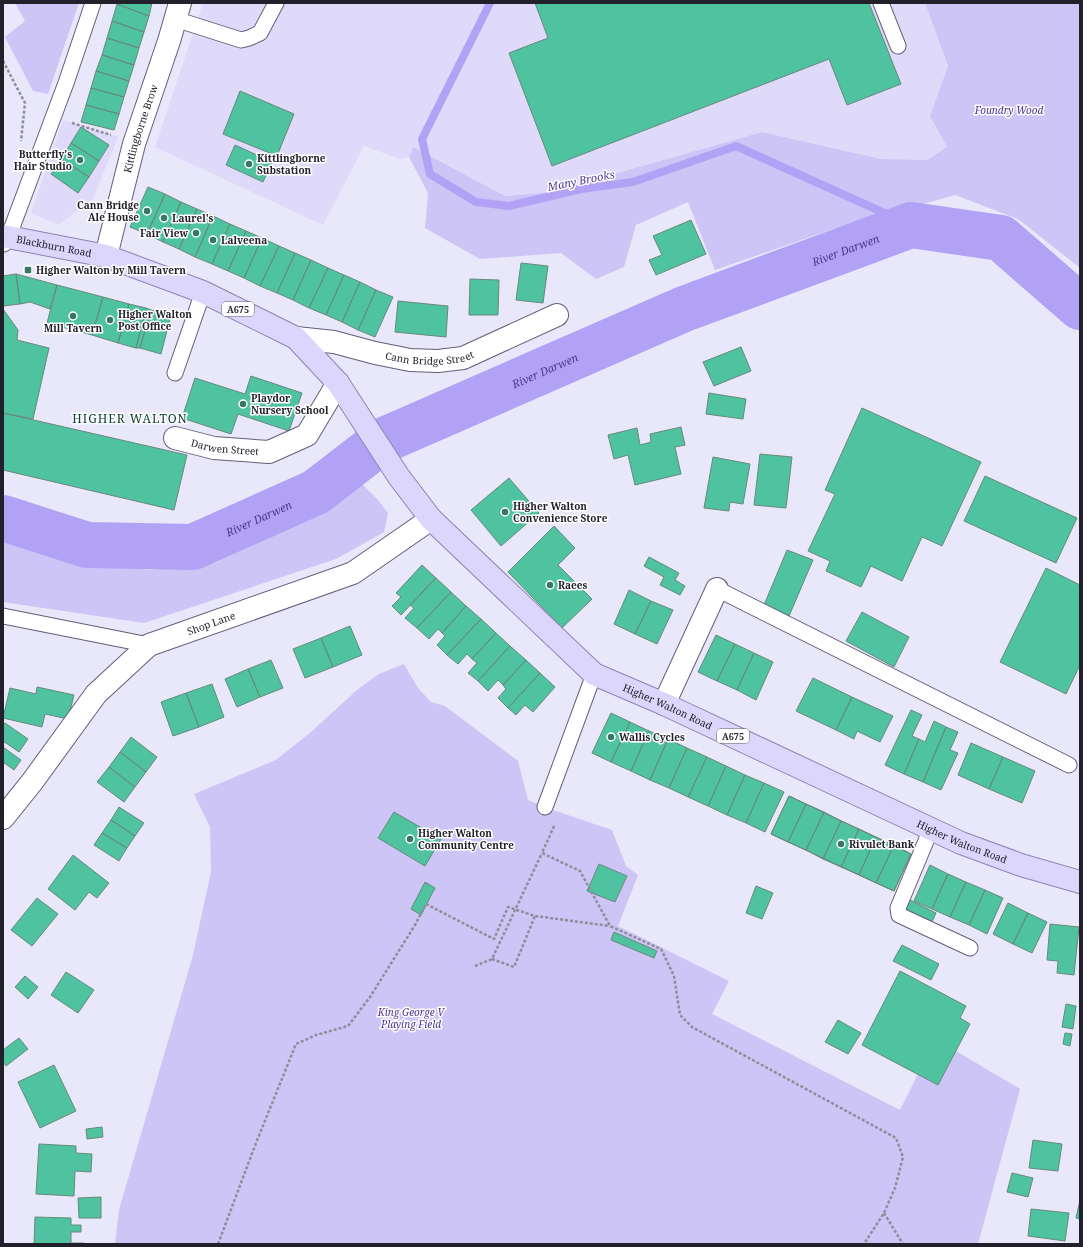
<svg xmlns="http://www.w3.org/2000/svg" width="1083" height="1247" viewBox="0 0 1083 1247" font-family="'Noto Serif',serif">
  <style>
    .built { fill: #dfdaf9 }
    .green { fill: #cdc5f6 }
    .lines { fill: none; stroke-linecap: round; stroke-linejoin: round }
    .stream { stroke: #b2a2f5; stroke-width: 8 }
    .river { stroke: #b2a2f5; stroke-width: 46 }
    .building { fill: #4fc29f; stroke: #67897c }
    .service-casing { stroke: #635e79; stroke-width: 17 }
    .minor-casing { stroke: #635e79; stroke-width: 24 }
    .tertiary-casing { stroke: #635e79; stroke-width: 24 }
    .primary-casing { stroke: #8c85b2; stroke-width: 24 }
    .path { stroke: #8f8d9c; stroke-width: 2.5; stroke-dasharray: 3 2; stroke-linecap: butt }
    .service { stroke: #fff; stroke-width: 15 }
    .minor { stroke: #fff; stroke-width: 22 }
    .tertiary { stroke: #fff; stroke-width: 22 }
    .primary { stroke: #dcd6fc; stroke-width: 22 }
    .poi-dot { fill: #397763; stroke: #fff; stroke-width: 1.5 }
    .labels { text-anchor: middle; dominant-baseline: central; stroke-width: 3; stroke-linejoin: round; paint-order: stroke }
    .shield { fill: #fff; stroke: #64636b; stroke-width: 1 }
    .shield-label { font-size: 9px; font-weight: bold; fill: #22202b }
    .park-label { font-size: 10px; font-style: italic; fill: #4e3391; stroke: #fff }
    .street-label { font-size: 10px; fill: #22202b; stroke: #fff }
    .poi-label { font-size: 10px; font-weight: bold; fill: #22202b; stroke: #fff; text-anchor: start }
    .water-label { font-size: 11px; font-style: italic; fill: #4f3492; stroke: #fff }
    .quarter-label { font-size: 12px; letter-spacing: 1px; fill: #0c4132; stroke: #fff }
  </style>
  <rect width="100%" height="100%" fill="#e9e7fa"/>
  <path class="built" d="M203,3H925L948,66L930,116L947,147L927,160L881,159L762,132L551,192L505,196L413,147L409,157L400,159L364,146L323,225L155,147Z
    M63,120L118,137L93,199L59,225L31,213Z"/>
  <path class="green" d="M15,3H79L48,94L33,91L5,37L25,21Z
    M925,3H1080V268L1018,219L955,195L836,228L715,270L688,202L636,225L624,267L596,279L561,253L480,259L425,228L428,193L409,157L413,147L505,196L551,192L762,132L881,159L927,160L947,147L930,116L948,66Z
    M360,482L378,500L388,513L384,532L336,559L144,623L3,602V535L72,555L147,570L214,563L319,514Z
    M404,664L418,688L431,702L445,706L518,761L528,800L553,810L612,830L626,866L638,875L618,926L729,981L712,1014L900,1110L918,1074L938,1084L956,1051L1020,1089L978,1244H115L119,1210L193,955L211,872L210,827L194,794L276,760L311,732L357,690L379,674Z"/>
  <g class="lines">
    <path class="stream" d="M490,3L422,139L430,174L476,202L509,206L581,189L633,182L736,146L911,225"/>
    <path class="river" id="s1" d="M3,518L87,545L193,547L316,492L382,441L684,309L911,225L1001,238L1080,307"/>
  </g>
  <path class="building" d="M118,3H152L149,16L117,4Z
    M535,3H869L901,84L847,105L829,59L552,166L509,53L548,38Z
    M117,4L149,16L144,32L112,21Z
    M112,21L144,32L139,48L107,38Z
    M107,38L139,48L134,65L102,55Z
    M102,55L134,65L129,81L96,71Z
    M96,71L129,81L124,97L91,88Z
    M91,88L124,97L119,114L86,105Z
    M240,91L294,114L277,156L223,134Z
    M86,105L119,114L114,130L81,122Z
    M81,127L109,145L99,161L71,143Z
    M71,143L99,161L89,177L61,159Z
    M235,145L272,162L263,182L226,165Z
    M61,159L89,177L78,193L51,174Z
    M148,187L165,194L147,234L130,227Z
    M165,194L181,202L163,242L147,234Z
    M181,202L197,209L179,249L163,242Z
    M197,209L213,216L195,257L179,249Z
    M213,216L230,224L212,264L195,257Z
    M691,220L706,254L656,275L649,260L662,255L653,236Z
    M230,224L246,231L228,271L212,264Z
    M246,231L262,238L244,278L228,271Z
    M262,238L279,246L260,286L244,278Z
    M279,246L295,253L277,293L260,286Z
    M295,253L311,260L293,300L277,293Z
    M311,260L328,268L309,308L293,300Z
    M521,263L548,266L543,303L516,300Z
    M328,268L344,275L326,315L309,308Z
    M16,274L57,285L50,309L30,302L20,304Z
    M16,274L20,304L3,306V276Z
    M344,275L360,282L342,322L326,315Z
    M470,279L499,280L498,315H469Z
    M360,282L376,290L358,330L342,322Z
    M57,285L103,297L92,335L47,323Z
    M376,290L393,297L375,337L358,330Z
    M103,297L129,304L118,343L92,335Z
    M398,301L448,306L446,337L395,332Z
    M129,304L146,308L136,348L118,343Z
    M146,308L151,310L140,348H136Z
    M3,309L18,330L17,340L49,348L33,419L3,413Z
    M151,310L171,315L161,354L140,348Z
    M741,347L751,371L714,386L703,362Z
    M251,376L302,393L289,431L238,414L231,434L182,418L195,378L245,394Z
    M709,393L746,399L743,419L706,414Z
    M862,408L981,462L942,546L922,537L902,581L871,566L861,587L826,571L830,561L808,551L835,494L825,490Z
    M3,413L187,455L174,510L3,470Z
    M681,427L685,445L675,447L681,474L635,485L628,455L614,459L608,435L637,428L640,445L651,442L650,434Z
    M760,454L792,457L786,508L754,505Z
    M713,457L750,464L743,504L730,502L729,511L704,508Z
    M985,476L1077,518L1056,563L964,521Z
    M509,478L539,513L501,546L471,510Z
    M554,526L575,548L558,565L592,599L562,628L508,572Z
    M787,550L813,560L789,616L764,605Z
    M649,557L679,573L675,580L685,586L680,595L660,585L664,577L644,566Z
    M422,565L436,578L401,615L392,606L401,597L396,593Z
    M1046,568L1080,585V665L1066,694L1000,662Z
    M436,578L451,592L417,628L405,618L414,608L410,605Z
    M629,590L651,601L635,634L614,624Z
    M451,592L466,606L442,633L438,629L429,639L417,628Z
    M651,601L673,610L657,644L635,634Z
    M466,606L481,619L447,655L437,645L445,636L442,633Z
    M862,612L909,637L894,667L846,641Z
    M481,619L496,633L472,659L467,654L458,664L447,655Z
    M350,626L362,655L333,667L321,638Z
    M496,633L510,646L478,681L468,673L477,663L472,659Z
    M716,635L735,644L717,681L698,672Z
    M321,638L333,667L305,678L293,649Z
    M735,644L754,653L737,690L717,681Z
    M510,646L526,660L503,685L498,680L488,691L478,681Z
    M754,653L773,662L756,700L737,690Z
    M271,660L283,688L260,697L248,669Z
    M526,660L540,673L508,708L498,698L506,689L503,685Z
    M248,669L260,697L237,707L225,679Z
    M540,673L555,687L533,712L525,705L516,715L508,708Z
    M813,678L852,697L836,730L796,711Z
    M212,684L224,717L199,727L186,693Z
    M37,687L74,695L68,719L45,714L42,727L3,718L10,688L36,694Z
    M186,693L199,727L173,736L161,702Z
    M852,697L893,716L880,742L857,731L854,739L836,730Z
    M911,710L922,715L912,736L919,739L904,774L885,765Z
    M611,713L630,722L611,762L592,753Z
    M934,721L946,727L923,782L904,774L919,739L925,742Z
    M630,722L649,731L631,771L611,762Z
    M5,723L28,739L19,752L3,741V726Z
    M946,727L958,732L950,750L958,753L941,790L923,782Z
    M649,731L668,739L650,780L631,771Z
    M131,737L157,757L146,772L120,752Z
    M668,739L687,748L669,788L650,780Z
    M971,743L1003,757L989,789L958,775Z
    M3,747L21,760L14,770L3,762Z
    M687,748L707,757L688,797L669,788Z
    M120,752L146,772L135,787L109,767Z
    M707,757L726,766L708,806L688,797Z
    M1003,757L1035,771L1022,803L989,789Z
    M726,766L745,775L727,815L708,806Z
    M109,767L135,787L124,802L97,782Z
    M745,775L764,783L746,823L727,815Z
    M764,783L784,792L765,832L746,823Z
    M789,796L806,804L788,842L771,834Z
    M789,796L911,854L894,891L771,834Z
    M806,804L824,812L806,850L788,842Z
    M119,807L144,823L135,836L111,820Z
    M394,812L441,839L425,866L378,838Z
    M824,812L841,821L823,859L806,850Z
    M111,820L135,836L127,848L102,833Z
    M841,821L859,829L841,867L823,859Z
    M859,829L876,837L859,875L841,867Z
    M102,833L127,848L119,861L94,845Z
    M876,837L894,845L876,883L859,875Z
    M894,845L911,854L894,891L876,883Z
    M73,855L109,883L97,898L89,892L75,910L48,889Z
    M599,864L627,876L615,902L587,891Z
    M930,865L948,874L932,909L914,901Z
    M948,874L966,882L950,917L932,909Z
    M425,882L435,888L421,915L411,909Z
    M966,882L985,890L969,925L950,917Z
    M756,886L773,893L762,919L746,913Z
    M985,890L1003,898L987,934L969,925Z
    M37,898L58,914L32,946L11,930Z
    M910,900L936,913L931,924L905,912Z
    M1008,903L1028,913L1013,944L993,934Z
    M1028,913L1047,922L1032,953L1013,944Z
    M1050,924L1079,927L1074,975L1057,973L1058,961L1047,960Z
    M614,932L657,951L654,958L611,940Z
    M902,945L939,964L931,980L893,961Z
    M900,971L966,1006L960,1018L970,1024L938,1085L862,1045Z
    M66,972L94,990L78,1013L51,995Z
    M25,976L38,987L28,999L15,987Z
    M1066,1004L1076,1006L1073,1029L1062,1027Z
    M838,1020L861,1033L848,1054L825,1042Z
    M1065,1033L1072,1034L1070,1046L1063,1044Z
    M19,1038L28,1049L6,1066L3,1062V1050Z
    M54,1065L76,1111L40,1128L18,1082Z
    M102,1127L103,1137L87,1139L86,1129Z
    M1033,1140L1062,1144L1058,1171L1029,1168Z
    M39,1144L76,1146V1153L92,1154L91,1172L75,1171L74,1196L36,1194Z
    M1012,1173L1033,1178L1028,1197L1007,1192Z
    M101,1197V1218H79L78,1198Z
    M1080,1200V1219L1076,1218Z
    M1031,1209L1069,1213L1065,1241L1028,1236Z
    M35,1217L71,1218V1225H81V1232H71V1243H84V1244H34Z"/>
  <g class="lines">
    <defs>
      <path id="service" d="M881,3L898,46
        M175,19L241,40L249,38L260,33L276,3
        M4,244L8,238L66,83L93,3
        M175,373L203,292
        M717,589L1069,765
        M3,616L149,645
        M545,807L594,674
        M931,829L898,908L899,915L970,948"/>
      <g id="minor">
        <path id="s2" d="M296,338L334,342L375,353L410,360L438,361L463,358L557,315"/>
        <path id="s3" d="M175,438L214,448L269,452L307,435L338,383"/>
        <path d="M664,704L717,589"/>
        <path id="s4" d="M3,818L32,782L96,694L149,645L353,573L431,519"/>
      </g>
      <g id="tertiary">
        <path id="s5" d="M106,256L134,144L169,41L180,3"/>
      </g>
      <g id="primary">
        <path id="s6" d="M3,236L106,256L203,292L296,338L338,383L399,477L431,519L594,674L664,704L961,843L1021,865L1080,882"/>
      </g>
    </defs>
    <use href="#service" class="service-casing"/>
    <use href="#minor" class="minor-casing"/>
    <use href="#tertiary" class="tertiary-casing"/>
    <use href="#primary" class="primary-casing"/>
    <path class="path" d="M3,61L25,103L21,141
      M72,123L111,135
      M554,826L542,853L580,871L610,926L661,949L674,976L680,1015L692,1027L896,1138L903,1157L895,1188L884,1213L864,1244
      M492,959L514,967L535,916
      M475,966L492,959L542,853
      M884,1213L903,1244
      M218,1244L256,1143L296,1044L316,1035L348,1026L370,997L415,925L426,904L494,939L508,907L535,916L610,926"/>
    <use href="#service" class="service"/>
    <use href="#minor" class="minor"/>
    <use href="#tertiary" class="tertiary"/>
    <use href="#primary" class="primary"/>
  </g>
  <g class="poi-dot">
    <circle cx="80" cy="160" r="4"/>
    <circle cx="249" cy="164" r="4"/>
    <circle cx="147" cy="211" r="4"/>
    <circle cx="164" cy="218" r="4"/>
    <circle cx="196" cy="233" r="4"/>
    <circle cx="213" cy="240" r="4"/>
    <rect x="24" y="266" width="8" height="8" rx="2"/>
    <circle cx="73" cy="316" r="4"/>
    <circle cx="110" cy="320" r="4"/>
    <circle cx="243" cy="404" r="4"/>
    <circle cx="505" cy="512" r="4"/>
    <circle cx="550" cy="585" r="4"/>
    <circle cx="611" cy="737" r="4"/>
    <circle cx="410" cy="839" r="4"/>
    <circle cx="841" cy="844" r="4"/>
  </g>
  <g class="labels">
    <g class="shield">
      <rect x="222" y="302" width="32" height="14" rx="3"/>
      <rect x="717" y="729" width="32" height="14" rx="3"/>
    </g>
    <g class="shield-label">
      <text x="238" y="309">A675</text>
      <text x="733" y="736">A675</text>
    </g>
    <g class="park-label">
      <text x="1009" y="110">Foundry Wood</text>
      <text x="411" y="1012">King George V<tspan x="411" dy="12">Playing Field</tspan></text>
    </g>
    <g class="street-label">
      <text stroke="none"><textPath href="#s5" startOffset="132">Kittlingborne Brow</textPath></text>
      <text stroke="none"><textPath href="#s6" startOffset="52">Blackburn Road</textPath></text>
      <text stroke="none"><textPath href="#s2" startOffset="136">Cann Bridge Street</textPath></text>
      <text stroke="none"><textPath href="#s3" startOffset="51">Darwen Street</textPath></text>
      <text stroke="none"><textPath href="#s4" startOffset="293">Shop Lane</textPath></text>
      <text stroke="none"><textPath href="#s6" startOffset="844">Higher Walton Road</textPath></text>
      <text stroke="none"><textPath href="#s6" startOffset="1168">Higher Walton Road</textPath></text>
    </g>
    <g class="poi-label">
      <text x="72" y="154" text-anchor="end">Butterfly's<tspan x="72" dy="12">Hair Studio</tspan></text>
      <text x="257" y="158">Kittlingborne<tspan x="257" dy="12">Substation</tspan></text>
      <text x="139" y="205" text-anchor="end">Cann Bridge<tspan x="139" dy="12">Ale House</tspan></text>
      <text x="172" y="218">Laurel's</text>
      <text x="188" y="233" text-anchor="end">Fair View</text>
      <text x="221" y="240">Lalveena</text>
      <text x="36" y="270">Higher Walton by Mill Tavern</text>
      <text x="118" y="314">Higher Walton<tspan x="118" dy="12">Post Office</tspan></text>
      <text x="73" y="328" text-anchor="middle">Mill Tavern</text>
      <text x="251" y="398">Playdor<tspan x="251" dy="12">Nursery School</tspan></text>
      <text x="513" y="506">Higher Walton<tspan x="513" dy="12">Convenience Store</tspan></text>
      <text x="558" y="585">Raees</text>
      <text x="619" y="737">Wallis Cycles</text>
      <text x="418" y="833">Higher Walton<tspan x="418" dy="12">Community Centre</tspan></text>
      <text x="849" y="844">Rivulet Bank</text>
    </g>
    <g class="water-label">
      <text transform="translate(581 180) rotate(-11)">Many Brooks</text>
      <text stroke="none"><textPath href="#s1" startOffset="914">River Darwen</textPath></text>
      <text stroke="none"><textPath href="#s1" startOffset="590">River Darwen</textPath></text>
      <text stroke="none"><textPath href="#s1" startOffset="266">River Darwen</textPath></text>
    </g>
    <g class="quarter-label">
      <text x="130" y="418">HIGHER WALTON</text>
    </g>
  </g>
  <rect width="1083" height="1247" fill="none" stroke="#22202b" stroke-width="8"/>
</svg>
